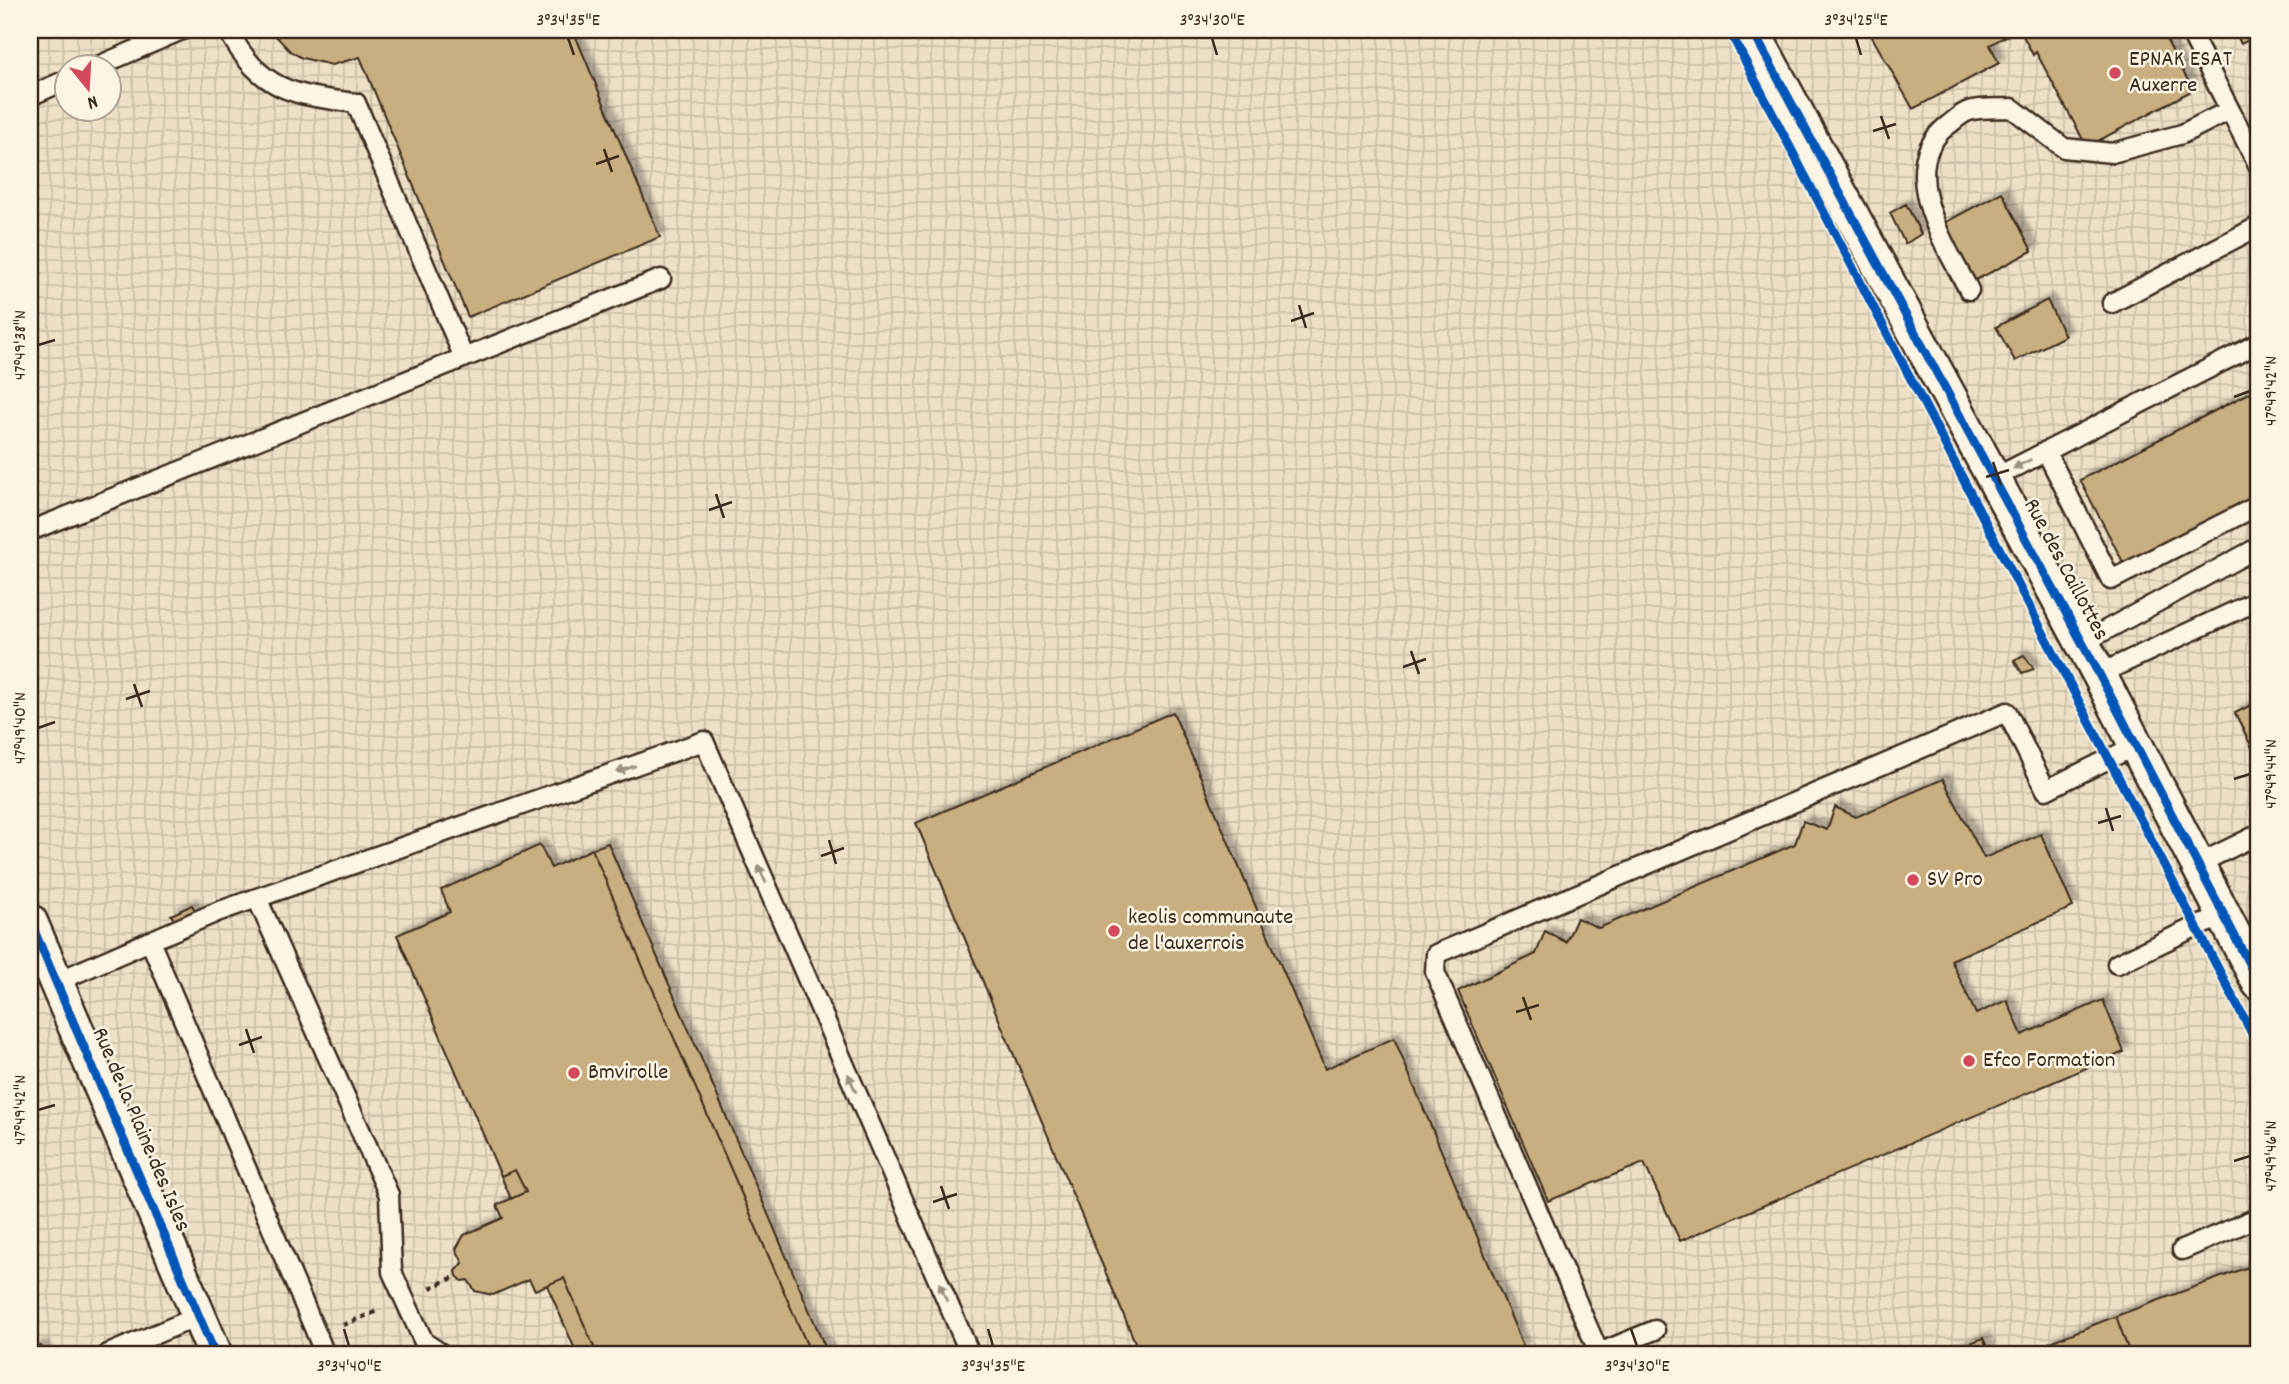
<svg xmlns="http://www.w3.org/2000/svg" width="2289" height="1384" viewBox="0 0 2289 1384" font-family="Dekko,sans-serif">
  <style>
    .industrial { fill: url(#industrial-grid); fill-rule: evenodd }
    .building { fill: #c9ae7f; stroke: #3b2a1e; stroke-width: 2; filter: url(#shadow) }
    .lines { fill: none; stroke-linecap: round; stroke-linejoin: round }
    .lane-casing { stroke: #3b2a1e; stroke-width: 23 }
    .street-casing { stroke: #3b2a1e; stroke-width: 38 }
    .path { stroke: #3b2a1e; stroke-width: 4.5; stroke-dasharray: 5 5; stroke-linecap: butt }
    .lane { stroke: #fcf5e5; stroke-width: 18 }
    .street { stroke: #fcf5e5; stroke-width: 33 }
    .cycleway-casing { stroke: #fcf5e5; stroke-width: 13 }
    .cycleway { stroke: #0057b8; stroke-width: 9 }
    .oneway { fill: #9c9082 }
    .ticks { fill: none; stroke: #3b2a1e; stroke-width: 2.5 }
    .poi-dot { fill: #d1495b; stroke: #fcf5e5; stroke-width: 2.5 }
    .labels { text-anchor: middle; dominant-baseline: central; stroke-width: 5; stroke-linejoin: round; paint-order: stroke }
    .poi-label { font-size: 23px; fill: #3b2a1e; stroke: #fcf5e5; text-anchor: start }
    .street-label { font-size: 23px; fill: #3b2a1e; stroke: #fcf5e5 }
    .neatline { fill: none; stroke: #3b2a1e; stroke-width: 2.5 }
    .ticks-label { font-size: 18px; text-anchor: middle; fill: #3b2a1e }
  </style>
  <defs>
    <pattern id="industrial-grid" width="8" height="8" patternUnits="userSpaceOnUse" patternTransform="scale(1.75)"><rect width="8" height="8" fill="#ede0c6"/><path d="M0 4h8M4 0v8" fill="none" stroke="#ccc0aa"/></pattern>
    <filter id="shadow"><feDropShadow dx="6" dy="-6" stdDeviation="2" flood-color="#0004"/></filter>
  </defs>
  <rect width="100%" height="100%" fill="#fcf5e5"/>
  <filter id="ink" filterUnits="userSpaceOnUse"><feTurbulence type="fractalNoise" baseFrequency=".0143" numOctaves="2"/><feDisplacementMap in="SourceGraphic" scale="14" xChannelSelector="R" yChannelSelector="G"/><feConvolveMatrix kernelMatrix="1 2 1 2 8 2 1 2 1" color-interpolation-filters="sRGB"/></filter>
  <g filter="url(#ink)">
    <path class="industrial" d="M30,30H2259V1354H30ZM66,66H108V108H66Z"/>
    <path class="building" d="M270,30H573L660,237L468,317L360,57L332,65L302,58L290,51Z
      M1868,30H2017L1990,45L1999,63L1913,109Z
      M2020,30H2161L2193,90L2087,147L2036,52L2033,55Z
      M2234,30H2259V35L2241,44Z
      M2002,192L2032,251L1974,281L1944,223Z
      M1906,204L1921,234L1905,244L1890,213Z
      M2047,300L2065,336L2015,361L1996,327Z
      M2259,388V495L2124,564L2080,480Z
      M2024,655L2034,669L2022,673L2014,660Z
      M2259,701V762L2235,713Z
      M1173,712L1325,1069L1394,1038L1524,1348L1511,1354H1140L916,823Z
      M1943,779L1984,858L2041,834L2073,907L1951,960L1976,1014L2007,1000L2022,1035L2103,1000L2124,1052L1680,1241L1644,1163L1548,1201L1458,991L1536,954L1545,931L1566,942L1577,918L1599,928L1795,844L1803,821L1827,830L1835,807L1856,817Z
      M608,843L720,1102L828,1354H811L592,849Z
      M540,845L551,868L592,849L811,1354H597L564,1278L535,1290L529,1279L493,1295L475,1291L468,1280L462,1281L457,1276L456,1271L463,1263L456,1249L464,1235L503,1218L497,1205L526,1192L515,1170L501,1176L397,935L450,912L441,890Z
      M192,905L198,916L177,924L171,915Z
      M515,1170L526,1192L511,1199L501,1176Z
      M2259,1263V1343L2231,1354H2130L2116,1316Z
      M564,1278L597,1354H577L547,1285Z
      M2116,1316L2130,1354H2055L2050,1342Z
      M1983,1338L1990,1354H1943Z
      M41,1346L45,1354H30V1351Z"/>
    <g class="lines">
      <defs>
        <path id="lane" d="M228,30C260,91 293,95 356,103L464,358
          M2189,30L2259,167
          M98,66L182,30
          M30,96L66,80
          M1969,290C1946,247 1894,167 1947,126C1953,122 1961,113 1969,111C1982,107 1999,109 2012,108L2064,148L2112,153L2182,134L2230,110
          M2112,303L2259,226
          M2046,451L2111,580L2259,505
          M1994,478L2259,343
          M30,531L661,279
          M2082,643L2259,547
          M2099,674L2259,600
          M2198,864L2259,834
          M257,898L389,1195L392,1272L424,1342L442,1354
          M150,941L217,912L704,741L970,1354
          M2117,964L2197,926L2225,917
          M56,982L150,941L325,1354
          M2182,1250L2259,1217
          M1655,1330L1599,1353L1435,972L1436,954L2007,712L2046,790L2137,745
          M108,1354L199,1316"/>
        <path id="street" d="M1752,30L2099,674L2259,983
          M30,921L215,1354"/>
      </defs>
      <use href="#lane" class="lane-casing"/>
      <use href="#street" class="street-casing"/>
      <path class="path" d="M430,1288L457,1276
        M343,1325L380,1310
        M274,1354L293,1346"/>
      <use href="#lane" class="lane"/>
      <use href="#street" class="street"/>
      <defs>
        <path id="cycleway" d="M1729,30L2259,1047
          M1752,30L2099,674L2259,983
          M30,921L215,1354"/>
      </defs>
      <use href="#cycleway" class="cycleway-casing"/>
      <use href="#cycleway" class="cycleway"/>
    </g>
    <defs><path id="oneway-solid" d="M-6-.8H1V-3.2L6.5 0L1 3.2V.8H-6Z" transform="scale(1.75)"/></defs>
    <g class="oneway">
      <use href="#oneway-solid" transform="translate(2022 464) rotate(153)"/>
      <use href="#oneway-solid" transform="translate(626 769) rotate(161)"/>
      <use href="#oneway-solid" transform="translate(762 874) rotate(-113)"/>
      <use href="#oneway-solid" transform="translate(852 1083) rotate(-113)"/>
      <use href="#oneway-solid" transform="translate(943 1292) rotate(-113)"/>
    </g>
  </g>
  <path class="ticks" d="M568,38L574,55M1212,38L1217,55M1856,38L1861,55M1881,116L1889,139M1873,131L1896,124M604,149L612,172M596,164L619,156M1299,305L1306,328M1291,321L1314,313M38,345L55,340M2234,397L2250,391M1993,462L2001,485M1986,477L2009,470M716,494L724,518M709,510L732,502M1411,651L1419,674M1403,667L1426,659M134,684L142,707M126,699L150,691M38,728L55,722M2234,779L2250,774M2106,808L2113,831M2098,823L2121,816M829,840L836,864M821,856L844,848M1523,997L1531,1020M1516,1012L1539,1005M246,1029L254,1053M239,1045L262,1037M38,1110L55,1105M2234,1161L2250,1156M941,1186L949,1209M933,1202L957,1194M344,1329L349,1346M988,1329L993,1346M1631,1329L1637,1346"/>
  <g class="poi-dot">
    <circle cx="2115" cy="73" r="7"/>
    <circle cx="1913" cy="880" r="7"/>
    <circle cx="1114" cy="931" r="7"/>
    <circle cx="1969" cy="1061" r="7"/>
    <circle cx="574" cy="1073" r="7"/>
  </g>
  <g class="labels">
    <g class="poi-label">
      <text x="2129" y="60">EPNAK ESAT<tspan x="2129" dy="26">Auxerre</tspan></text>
      <text x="1927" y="880">SV Pro</text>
      <text x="1128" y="918">keolis communaute<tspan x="1128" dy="26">de l'auxerrois</tspan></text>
      <text x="1983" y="1061">Efco Formation</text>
      <text x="588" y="1073">Bmvirolle</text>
    </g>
    <g class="street-label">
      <text transform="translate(2065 570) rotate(62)">Rue des Caillottes</text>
      <text transform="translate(140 1130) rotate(67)">Rue de la Plaine des Isles</text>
    </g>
  </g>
  <rect width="2289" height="1384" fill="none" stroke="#fcf5e5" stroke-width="77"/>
  <g transform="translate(88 88) rotate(162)"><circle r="33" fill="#fcf5e5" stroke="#afa495" stroke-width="2"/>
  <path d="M0-5L12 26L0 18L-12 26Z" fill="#d1495b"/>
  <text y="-10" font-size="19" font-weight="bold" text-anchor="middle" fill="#3b2a1e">N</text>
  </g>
  <rect x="38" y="38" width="2212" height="1308" class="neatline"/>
  <g class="ticks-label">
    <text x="568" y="25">3°34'35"E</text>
    <text x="1212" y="25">3°34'30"E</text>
    <text x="1856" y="25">3°34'25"E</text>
    <text transform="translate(19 345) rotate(-90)" y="6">47°49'38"N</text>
    <text transform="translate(2270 391) rotate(-90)" y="6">47°49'42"N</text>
    <text transform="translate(19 728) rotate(-90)" y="6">47°49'40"N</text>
    <text transform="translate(2270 774) rotate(-90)" y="6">47°49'44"N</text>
    <text transform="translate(19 1110) rotate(-90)" y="6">47°49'42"N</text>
    <text transform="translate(2270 1156) rotate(-90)" y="6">47°49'46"N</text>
    <text x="349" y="1371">3°34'40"E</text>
    <text x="993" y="1371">3°34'35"E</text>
    <text x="1637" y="1371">3°34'30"E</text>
  </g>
</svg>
